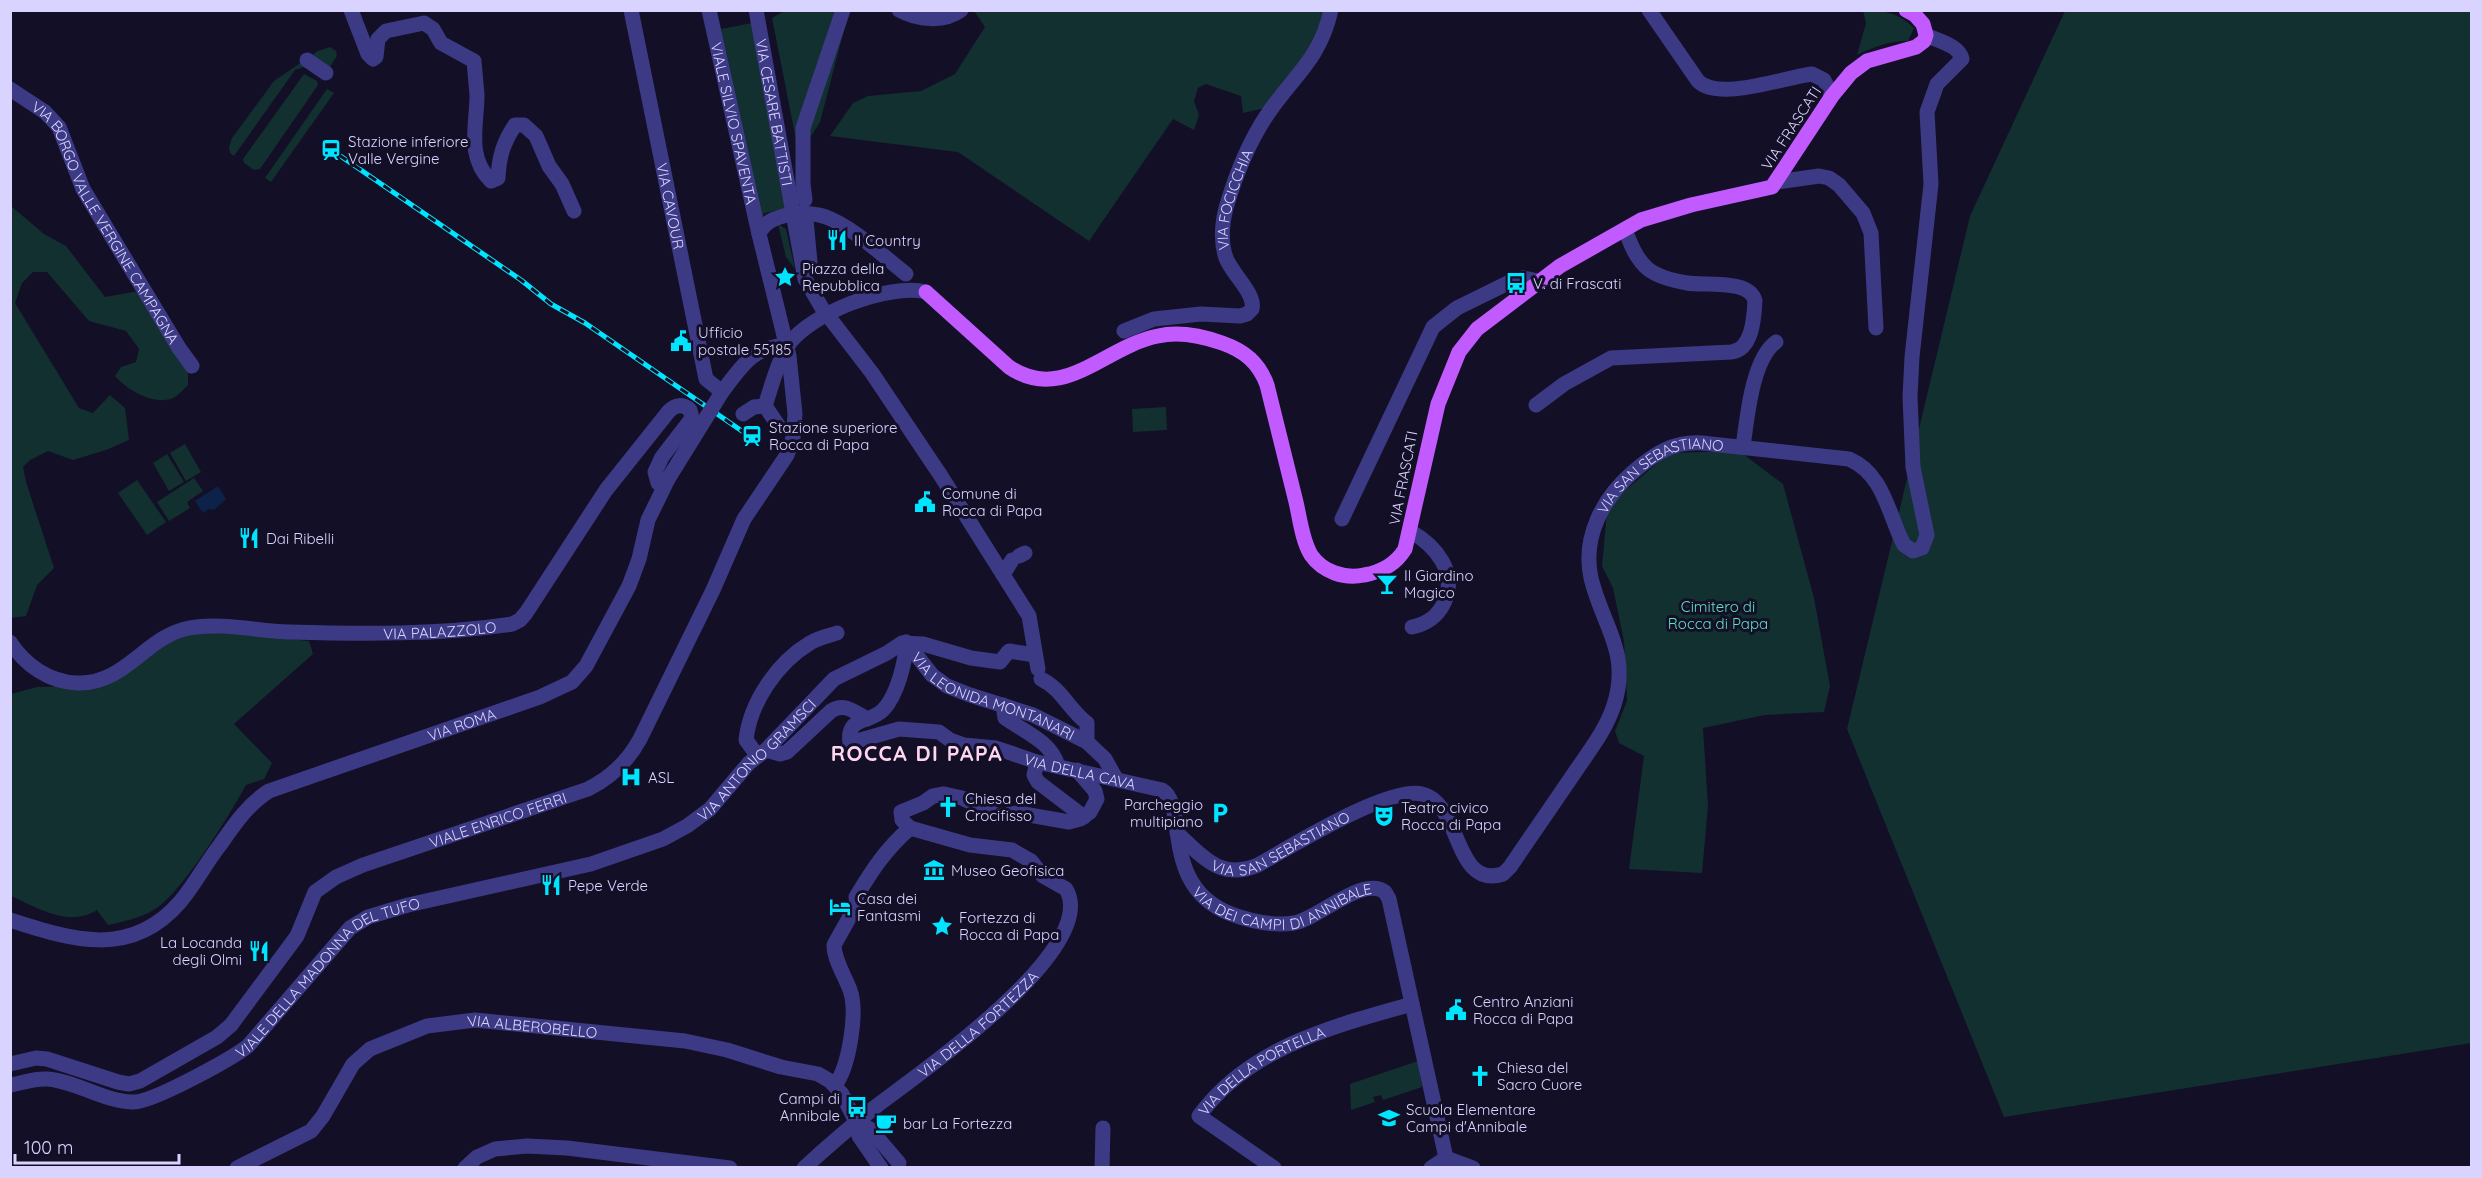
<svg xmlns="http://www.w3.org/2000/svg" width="2482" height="1178" viewBox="0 0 2482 1178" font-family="Quicksand,sans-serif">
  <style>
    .green { fill: #12302f }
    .water { fill: #0c2248 }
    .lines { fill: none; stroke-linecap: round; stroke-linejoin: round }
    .minor { stroke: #3d3a85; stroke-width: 15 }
    .major { stroke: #c25bff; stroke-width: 15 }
    .rail-casing { stroke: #00e5ff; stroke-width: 5 }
    .rail { stroke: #130f26; stroke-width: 3; stroke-dasharray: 9; stroke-linecap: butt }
    .minor-bridge { stroke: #3d3a85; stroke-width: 15 }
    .labels { text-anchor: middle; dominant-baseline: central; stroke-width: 6; stroke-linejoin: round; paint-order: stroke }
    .street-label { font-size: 15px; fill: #d9d4ff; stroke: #130f26 }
    .poi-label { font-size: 15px; fill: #d9d4ff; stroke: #130f26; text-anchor: start }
    .park-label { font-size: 15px; fill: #5fe0c0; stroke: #130f26 }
    .district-label { font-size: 21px; font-weight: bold; letter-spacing: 1.5px; fill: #ffd6f0; stroke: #130f26 }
  </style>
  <rect width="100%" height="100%" fill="#130f26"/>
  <path class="green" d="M784,11H849L820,122L799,155L772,18Z
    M974,11H1328L1317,45L1265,108L1243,113L1241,96L1206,84L1198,88L1194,101L1199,115L1194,130L1173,119L1089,241L958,152L830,136L853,103L868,96L921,91L955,74L985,27Z
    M1863,11C1885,10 1898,13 1914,28L1908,41C1889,41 1874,47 1857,55L1866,23Z
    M2065,11H2471V1043L2004,1117L1847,729L1970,216Z
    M752,23L787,208L765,213L761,217L721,29Z
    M330,47L336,51L337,56L324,76L304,67L295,70L234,156L230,153L229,147L232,138L274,81L318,51Z
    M304,74L317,81L318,85L260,169L254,170L244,163L243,159Z
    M327,89L334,93L271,182L265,178Z
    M11,206L44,234L66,246L105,297L139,291L188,365V385C184,389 178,396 173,398C154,406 127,390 115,376L121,367L136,362L139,349L126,331L89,321L47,272H33L22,283L15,303L79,408L93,413L110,395L125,408L129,440L106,450L73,460L48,451L30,460L23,467L26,482L54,568L37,585L26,616L11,618Z
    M778,224L786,229L795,269L786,257Z
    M1166,407L1167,430L1133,432L1132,409Z
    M185,444L201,472L186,481L170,453Z
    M1739,451L1783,484L1814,598L1830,686L1824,712L1765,715L1703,728L1708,806L1702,873L1629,869L1644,756L1619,743L1615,731L1627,701L1624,641L1613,588L1602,566L1607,512L1621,494L1669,453Z
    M167,454L184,482L169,491L153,463Z
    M194,478L203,491L187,502L190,508L169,521L157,502Z
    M137,480L166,522L147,535L118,493Z
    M208,631L309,641L313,654L234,724L272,763L264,779L246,785C231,813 179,898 152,911C139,918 123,922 108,925L97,910C69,928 38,908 11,896V694L37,687L106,685L181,635Z
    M1418,1061L1422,1087L1383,1100L1381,1095L1373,1097L1375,1102L1351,1110L1350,1084Z"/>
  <path class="water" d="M218,486L226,499L214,510L209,509L203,513L195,501Z"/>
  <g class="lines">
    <g class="minor">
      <path d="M351,10L368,54L373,59L376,57L378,39L386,31L424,23L433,29L441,43L474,61C475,73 476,84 477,95C477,125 466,157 491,181L498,178C499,157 503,143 515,125H524L536,136L549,166L562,184L574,211"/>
      <path id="s1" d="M631,10L706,379L722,392C742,366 752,347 787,345"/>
      <path id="s2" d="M709,10L759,234"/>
      <path id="s3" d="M756,10L805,279L822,308L872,373L941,476L1029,616L1038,669"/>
      <path d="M899,10C917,20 944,23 961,10"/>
      <path d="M1649,10L1698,81C1719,102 1785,77 1812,74L1824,80L1832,96"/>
      <path d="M307,60L326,73"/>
      <path id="s4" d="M10,89L45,112L59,127L83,189L179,348L192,366"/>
      <path d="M1777,182L1819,176L1829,178L1839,185L1863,213L1871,233L1876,328"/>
      <path d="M805,200L803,184V128L843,10"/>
      <path d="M806,220L810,262"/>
      <path id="s5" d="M1124,331L1154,319L1201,314L1240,316L1247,314L1252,309C1256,294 1232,274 1226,258C1220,241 1222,224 1226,208C1235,177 1249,142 1267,115C1293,76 1320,60 1331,10"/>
      <path d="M1536,405L1564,384L1611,358L1731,352C1752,350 1754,319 1755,301C1750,279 1706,286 1687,283C1675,281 1658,277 1648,269C1636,259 1630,243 1625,229"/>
      <path d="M765,406L778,425"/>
      <path d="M743,414L754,407L765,406C770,391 779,357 788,345C811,313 888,283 926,292"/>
      <path d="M1743,447C1747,419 1752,359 1776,342"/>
      <path d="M1342,519L1433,327L1457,308L1516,279L1524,278L1538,281"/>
      <path d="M1410,531C1436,546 1458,572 1444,603C1437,617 1427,624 1412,627"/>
      <path d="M1019,556L1025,553"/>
      <path d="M1003,575L1012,560"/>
      <path id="s6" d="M10,642C25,665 49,682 77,683C125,685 146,636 189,628C221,622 257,631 289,632C362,634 439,635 512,624L520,620L526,613L606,490L669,411C675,405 683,403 690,410L692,418L662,457L655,472L658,483L668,479"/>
      <path id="s7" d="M906,642C906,661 897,696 883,710C869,724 846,716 850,743L899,729L939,732L950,740L964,745L996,748L1037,762L1162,790C1189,806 1159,886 1231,914C1250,921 1274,926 1294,923C1318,919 1363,875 1385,892L1389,899L1446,1158"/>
      <path id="s8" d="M906,642L932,675L947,686L970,695L1033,715L1087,742"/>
      <path d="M1041,679C1062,689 1069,710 1087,723V742L1105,759L1115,777"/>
      <path d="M1003,705L1005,718C1023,731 1051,741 1058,766"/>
      <path d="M766,750L780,754L787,752L831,711C844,702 855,712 867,719"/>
      <path d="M757,755L746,740C750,702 778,662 810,643C818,638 828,636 837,633"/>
      <path d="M1037,762L1034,775L1038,782L1084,817"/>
      <path id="s9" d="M1177,833C1202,856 1220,881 1258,865C1290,847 1388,786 1422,794C1462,803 1453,890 1503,874L1510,867C1532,835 1553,804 1575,772C1589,751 1606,730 1614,705C1631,652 1602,625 1591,578C1582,537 1603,498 1633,472C1654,454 1673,441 1702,443L1849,459C1884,474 1888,514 1904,545L1913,551L1922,548L1927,535L1913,467L1910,397L1912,357L1931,184L1927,112L1937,84L1962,59C1959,45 1938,41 1926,35"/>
      <path id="s10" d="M10,920C72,940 131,959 180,902C195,884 206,863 220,845C234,825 248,804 269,791L540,697L572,682L586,666L629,586L639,559L648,520L668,479"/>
      <path id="s11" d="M10,1064L36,1058L47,1059L118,1082L129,1084L140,1081L217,1037L231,1025L297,936L315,892L336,877L363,865L588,789C610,778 628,761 640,739L713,590L744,519L787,455L793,438L795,414L789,356L759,234C765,219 780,217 794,213"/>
      <path id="s12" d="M10,1085C23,1083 34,1078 47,1079C76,1081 103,1101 132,1102C150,1104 231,1059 248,1046L350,928L368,917L408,905L591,864L663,839L687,826L710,809L749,763L766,750L834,679L887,653L902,643L923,644L971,658L1000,662L1009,651L1035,655"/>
      <path d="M835,1085C849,1067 858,1012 850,990C845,976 834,960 834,945L857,904L856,897C872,870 886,849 910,828L902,820L901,812L923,803L933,796L944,794L962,798L998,816L1018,813L1069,822L1080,819L1090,812L1097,799L1095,791L1077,770"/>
      <path d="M856,1122L870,1129L899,1163"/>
      <path d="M1446,1158L1473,1168"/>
      <path id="s13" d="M237,1168L311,1131L323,1116L353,1064L370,1049L427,1026L475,1020L685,1041L727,1050L781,1067L818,1074L830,1081L842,1094L856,1122L859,1136L881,1168"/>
      <path d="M465,1168L477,1157L495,1149L527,1146L567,1148L730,1168"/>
      <path id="s14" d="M804,1168C827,1147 850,1127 874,1108C915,1076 1102,949 1066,889L1043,876L1031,861L1012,850L970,845L910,828"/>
      <path d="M1102,1168L1103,1128"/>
      <path id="s15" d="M1274,1168L1199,1116C1249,1047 1334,1026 1412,1004"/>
      <path d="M1431,1168L1446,1158"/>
    </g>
    <path class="major" d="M926,292L1009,367C1063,404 1105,346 1158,336C1180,331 1202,336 1222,343C1245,351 1259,363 1267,385C1277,424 1286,463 1296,502C1300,519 1302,540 1311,555C1323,572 1344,579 1364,575C1381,572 1396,564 1405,549L1438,404L1459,352L1477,329L1560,266L1641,220L1691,205L1772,187L1832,96L1851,73L1867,61L1916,47L1924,41L1926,35L1923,24L1915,15L1906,10"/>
    <defs>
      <path id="rail" d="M339,155L521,280L551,304L585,323L752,438"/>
    </defs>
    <use href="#rail" class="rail-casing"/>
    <use href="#rail" class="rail"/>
    <path class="minor-bridge" d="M794,213C804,213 816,213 826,217C853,227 883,256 906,274
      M668,479L722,392"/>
  </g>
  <defs>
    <symbol id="station-bare" viewBox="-9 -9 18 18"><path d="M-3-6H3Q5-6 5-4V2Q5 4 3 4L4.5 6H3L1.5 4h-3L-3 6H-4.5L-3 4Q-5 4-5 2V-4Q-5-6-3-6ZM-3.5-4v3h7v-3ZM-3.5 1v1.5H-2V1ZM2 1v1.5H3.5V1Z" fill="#00e5ff" stroke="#130f26" stroke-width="2.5" paint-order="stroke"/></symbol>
    <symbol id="restaurant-bare" viewBox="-9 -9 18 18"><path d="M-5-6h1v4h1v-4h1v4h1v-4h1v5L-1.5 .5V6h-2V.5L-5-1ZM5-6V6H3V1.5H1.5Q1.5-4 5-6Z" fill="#00e5ff" stroke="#130f26" stroke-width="2.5" paint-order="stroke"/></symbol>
    <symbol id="sight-bare" viewBox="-9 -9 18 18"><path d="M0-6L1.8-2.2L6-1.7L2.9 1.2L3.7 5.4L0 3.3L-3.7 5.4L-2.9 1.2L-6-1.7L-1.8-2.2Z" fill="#00e5ff" stroke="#130f26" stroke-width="2.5" paint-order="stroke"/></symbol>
    <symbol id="bus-bare" viewBox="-9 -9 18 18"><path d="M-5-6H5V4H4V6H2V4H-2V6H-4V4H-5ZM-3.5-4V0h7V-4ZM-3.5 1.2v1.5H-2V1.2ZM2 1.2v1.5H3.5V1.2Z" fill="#00e5ff" stroke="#130f26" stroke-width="2.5" paint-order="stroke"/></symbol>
    <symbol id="civic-bare" viewBox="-9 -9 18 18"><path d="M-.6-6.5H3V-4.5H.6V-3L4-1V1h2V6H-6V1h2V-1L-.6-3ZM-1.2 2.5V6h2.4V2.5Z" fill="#00e5ff" stroke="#130f26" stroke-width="2.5" paint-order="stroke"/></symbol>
    <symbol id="bar-bare" viewBox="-9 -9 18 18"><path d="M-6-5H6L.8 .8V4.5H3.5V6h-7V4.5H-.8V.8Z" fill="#00e5ff" stroke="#130f26" stroke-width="2.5" paint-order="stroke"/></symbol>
    <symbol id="hospital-bare" viewBox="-9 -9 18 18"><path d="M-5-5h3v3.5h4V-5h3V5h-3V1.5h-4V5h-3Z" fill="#00e5ff" stroke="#130f26" stroke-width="2.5" paint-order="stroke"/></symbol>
    <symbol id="church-bare" viewBox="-9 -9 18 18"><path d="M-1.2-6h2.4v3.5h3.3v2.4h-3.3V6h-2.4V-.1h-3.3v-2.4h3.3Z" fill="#00e5ff" stroke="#130f26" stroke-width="2.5" paint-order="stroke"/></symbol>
    <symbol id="parking-bare" viewBox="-9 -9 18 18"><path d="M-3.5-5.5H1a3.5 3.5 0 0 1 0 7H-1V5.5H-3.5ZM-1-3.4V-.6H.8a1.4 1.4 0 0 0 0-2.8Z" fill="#00e5ff" stroke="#130f26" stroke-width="2.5" paint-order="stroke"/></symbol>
    <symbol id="theatre-bare" viewBox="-9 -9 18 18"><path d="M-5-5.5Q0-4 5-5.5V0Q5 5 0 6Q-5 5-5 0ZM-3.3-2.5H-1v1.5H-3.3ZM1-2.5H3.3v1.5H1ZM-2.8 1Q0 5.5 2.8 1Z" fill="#00e5ff" stroke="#130f26" stroke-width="2.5" paint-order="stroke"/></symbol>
    <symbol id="museum-bare" viewBox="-9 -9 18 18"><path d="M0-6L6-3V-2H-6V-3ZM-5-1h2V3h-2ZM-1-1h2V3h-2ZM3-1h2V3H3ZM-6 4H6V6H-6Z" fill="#00e5ff" stroke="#130f26" stroke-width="2.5" paint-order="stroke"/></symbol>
    <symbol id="hotel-bare" viewBox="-9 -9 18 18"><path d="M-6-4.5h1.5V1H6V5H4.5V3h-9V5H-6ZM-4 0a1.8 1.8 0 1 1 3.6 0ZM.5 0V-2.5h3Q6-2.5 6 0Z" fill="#00e5ff" stroke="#130f26" stroke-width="2.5" paint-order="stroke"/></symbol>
    <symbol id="school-bare" viewBox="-9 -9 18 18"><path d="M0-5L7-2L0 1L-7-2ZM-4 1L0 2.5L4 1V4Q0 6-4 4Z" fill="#00e5ff" stroke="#130f26" stroke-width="2.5" paint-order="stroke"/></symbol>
    <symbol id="cafe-bare" viewBox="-9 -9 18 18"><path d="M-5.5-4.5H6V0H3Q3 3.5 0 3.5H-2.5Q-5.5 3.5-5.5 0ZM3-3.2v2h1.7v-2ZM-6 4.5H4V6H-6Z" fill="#00e5ff" stroke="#130f26" stroke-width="2.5" paint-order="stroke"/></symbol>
  </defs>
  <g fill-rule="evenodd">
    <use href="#station-bare" x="316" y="135" width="30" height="30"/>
    <use href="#restaurant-bare" x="822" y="225" width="30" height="30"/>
    <use href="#sight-bare" x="770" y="262" width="30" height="30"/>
    <use href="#bus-bare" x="1501" y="268" width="30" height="30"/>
    <use href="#civic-bare" x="666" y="326" width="30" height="30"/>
    <use href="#station-bare" x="737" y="421" width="30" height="30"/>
    <use href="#civic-bare" x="910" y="487" width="30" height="30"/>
    <use href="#restaurant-bare" x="234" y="523" width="30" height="30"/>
    <use href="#bar-bare" x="1372" y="569" width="30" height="30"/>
    <use href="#hospital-bare" x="616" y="762" width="30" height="30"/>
    <use href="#church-bare" x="933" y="792" width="30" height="30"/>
    <use href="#parking-bare" x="1205" y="798" width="30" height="30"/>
    <use href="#theatre-bare" x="1369" y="801" width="30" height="30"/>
    <use href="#museum-bare" x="919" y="855" width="30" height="30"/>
    <use href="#restaurant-bare" x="536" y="870" width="30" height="30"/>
    <use href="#hotel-bare" x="825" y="892" width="30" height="30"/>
    <use href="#sight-bare" x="927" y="911" width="30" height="30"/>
    <use href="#restaurant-bare" x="244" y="936" width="30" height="30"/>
    <use href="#civic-bare" x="1441" y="995" width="30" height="30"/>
    <use href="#church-bare" x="1465" y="1061" width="30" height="30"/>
    <use href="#bus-bare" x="842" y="1092" width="30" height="30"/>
    <use href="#school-bare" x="1374" y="1103" width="30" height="30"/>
    <use href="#cafe-bare" x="871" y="1108" width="30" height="30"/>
  </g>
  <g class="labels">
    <g class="street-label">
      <text stroke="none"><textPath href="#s3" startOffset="104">VIA CESARE BATTISTI</textPath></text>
      <text stroke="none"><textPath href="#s2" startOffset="116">VIALE SILVIO SPAVENTA</textPath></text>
      <text transform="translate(1791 128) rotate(-57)">VIA FRASCATI</text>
      <text stroke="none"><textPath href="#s5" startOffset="252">VIA FOCICCHIA</textPath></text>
      <text stroke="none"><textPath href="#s1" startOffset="200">VIA CAVOUR</textPath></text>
      <text stroke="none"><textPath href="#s4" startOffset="168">VIA BORGO VALLE VERGINE CAMPAGNA</textPath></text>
      <text transform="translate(1403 478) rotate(-79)">VIA FRASCATI</text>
      <text stroke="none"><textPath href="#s9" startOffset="878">VIA SAN SEBASTIANO</textPath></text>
      <text stroke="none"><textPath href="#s6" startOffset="460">VIA PALAZZOLO</textPath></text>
      <text stroke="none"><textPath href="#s8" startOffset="106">VIA LEONIDA MONTANARI</textPath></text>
      <text stroke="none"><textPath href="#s10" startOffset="531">VIA ROMA</textPath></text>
      <text stroke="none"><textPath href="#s12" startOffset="862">VIA ANTONIO GRAMSCI</textPath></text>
      <text stroke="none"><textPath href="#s7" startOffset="364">VIA DELLA CAVA</textPath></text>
      <text stroke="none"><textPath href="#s11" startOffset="598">VIALE ENRICO FERRI</textPath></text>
      <text stroke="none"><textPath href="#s9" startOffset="122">VIA SAN SEBASTIANO</textPath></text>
      <text stroke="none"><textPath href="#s7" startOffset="651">VIA DEI CAMPI DI ANNIBALE</textPath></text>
      <text stroke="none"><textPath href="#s12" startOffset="364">VIALE DELLA MADONNA DEL TUFO</textPath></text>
      <text stroke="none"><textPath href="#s14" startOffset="226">VIA DELLA FORTEZZA</textPath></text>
      <text stroke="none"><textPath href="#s13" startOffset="352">VIA ALBEROBELLO</textPath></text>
      <text stroke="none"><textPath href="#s15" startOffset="170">VIA DELLA PORTELLA</textPath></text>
    </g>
    <g class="poi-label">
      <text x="348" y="141">Stazione inferiore<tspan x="348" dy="17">Valle Vergine</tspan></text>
      <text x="854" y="240">Il Country</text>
      <text x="802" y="268">Piazza della<tspan x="802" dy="17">Repubblica</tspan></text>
      <text x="1533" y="283">V. di Frascati</text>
      <text x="698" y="332">Ufficio<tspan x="698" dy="17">postale 55185</tspan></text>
      <text x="769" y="427">Stazione superiore<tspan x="769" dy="17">Rocca di Papa</tspan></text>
      <text x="942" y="493">Comune di<tspan x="942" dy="17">Rocca di Papa</tspan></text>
      <text x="266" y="538">Dai Ribelli</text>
      <text x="1404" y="575">Il Giardino<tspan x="1404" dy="17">Magico</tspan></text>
      <text x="648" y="777">ASL</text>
      <text x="965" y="798">Chiesa del<tspan x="965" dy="17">Crocifisso</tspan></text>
      <text x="1203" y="804" text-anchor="end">Parcheggio<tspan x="1203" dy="17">multipiano</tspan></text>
      <text x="1401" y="807">Teatro civico<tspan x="1401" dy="17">Rocca di Papa</tspan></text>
      <text x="951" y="870">Museo Geofisica</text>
      <text x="568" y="885">Pepe Verde</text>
      <text x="857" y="898">Casa dei<tspan x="857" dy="17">Fantasmi</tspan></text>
      <text x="959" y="917">Fortezza di<tspan x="959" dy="17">Rocca di Papa</tspan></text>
      <text x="242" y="942" text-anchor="end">La Locanda<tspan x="242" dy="17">degli Olmi</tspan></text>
      <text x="1473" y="1001">Centro Anziani<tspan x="1473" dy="17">Rocca di Papa</tspan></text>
      <text x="1497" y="1067">Chiesa del<tspan x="1497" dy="17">Sacro Cuore</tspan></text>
      <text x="840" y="1098" text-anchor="end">Campi di<tspan x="840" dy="17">Annibale</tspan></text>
      <text x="1406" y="1109">Scuola Elementare<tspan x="1406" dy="17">Campi d'Annibale</tspan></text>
      <text x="903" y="1123">bar La Fortezza</text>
    </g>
    <g class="park-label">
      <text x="1718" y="606">Cimitero di<tspan x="1718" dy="17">Rocca di Papa</tspan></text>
    </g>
    <g class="district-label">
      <text x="917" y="753">ROCCA DI PAPA</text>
    </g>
  </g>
  <rect width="2482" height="1178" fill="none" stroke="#d9d4ff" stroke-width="24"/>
  <path d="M15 1154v9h164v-9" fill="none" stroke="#d9d4ff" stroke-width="3"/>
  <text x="24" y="1154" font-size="18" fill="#d9d4ff" stroke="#130f26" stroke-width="4.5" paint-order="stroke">100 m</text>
</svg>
